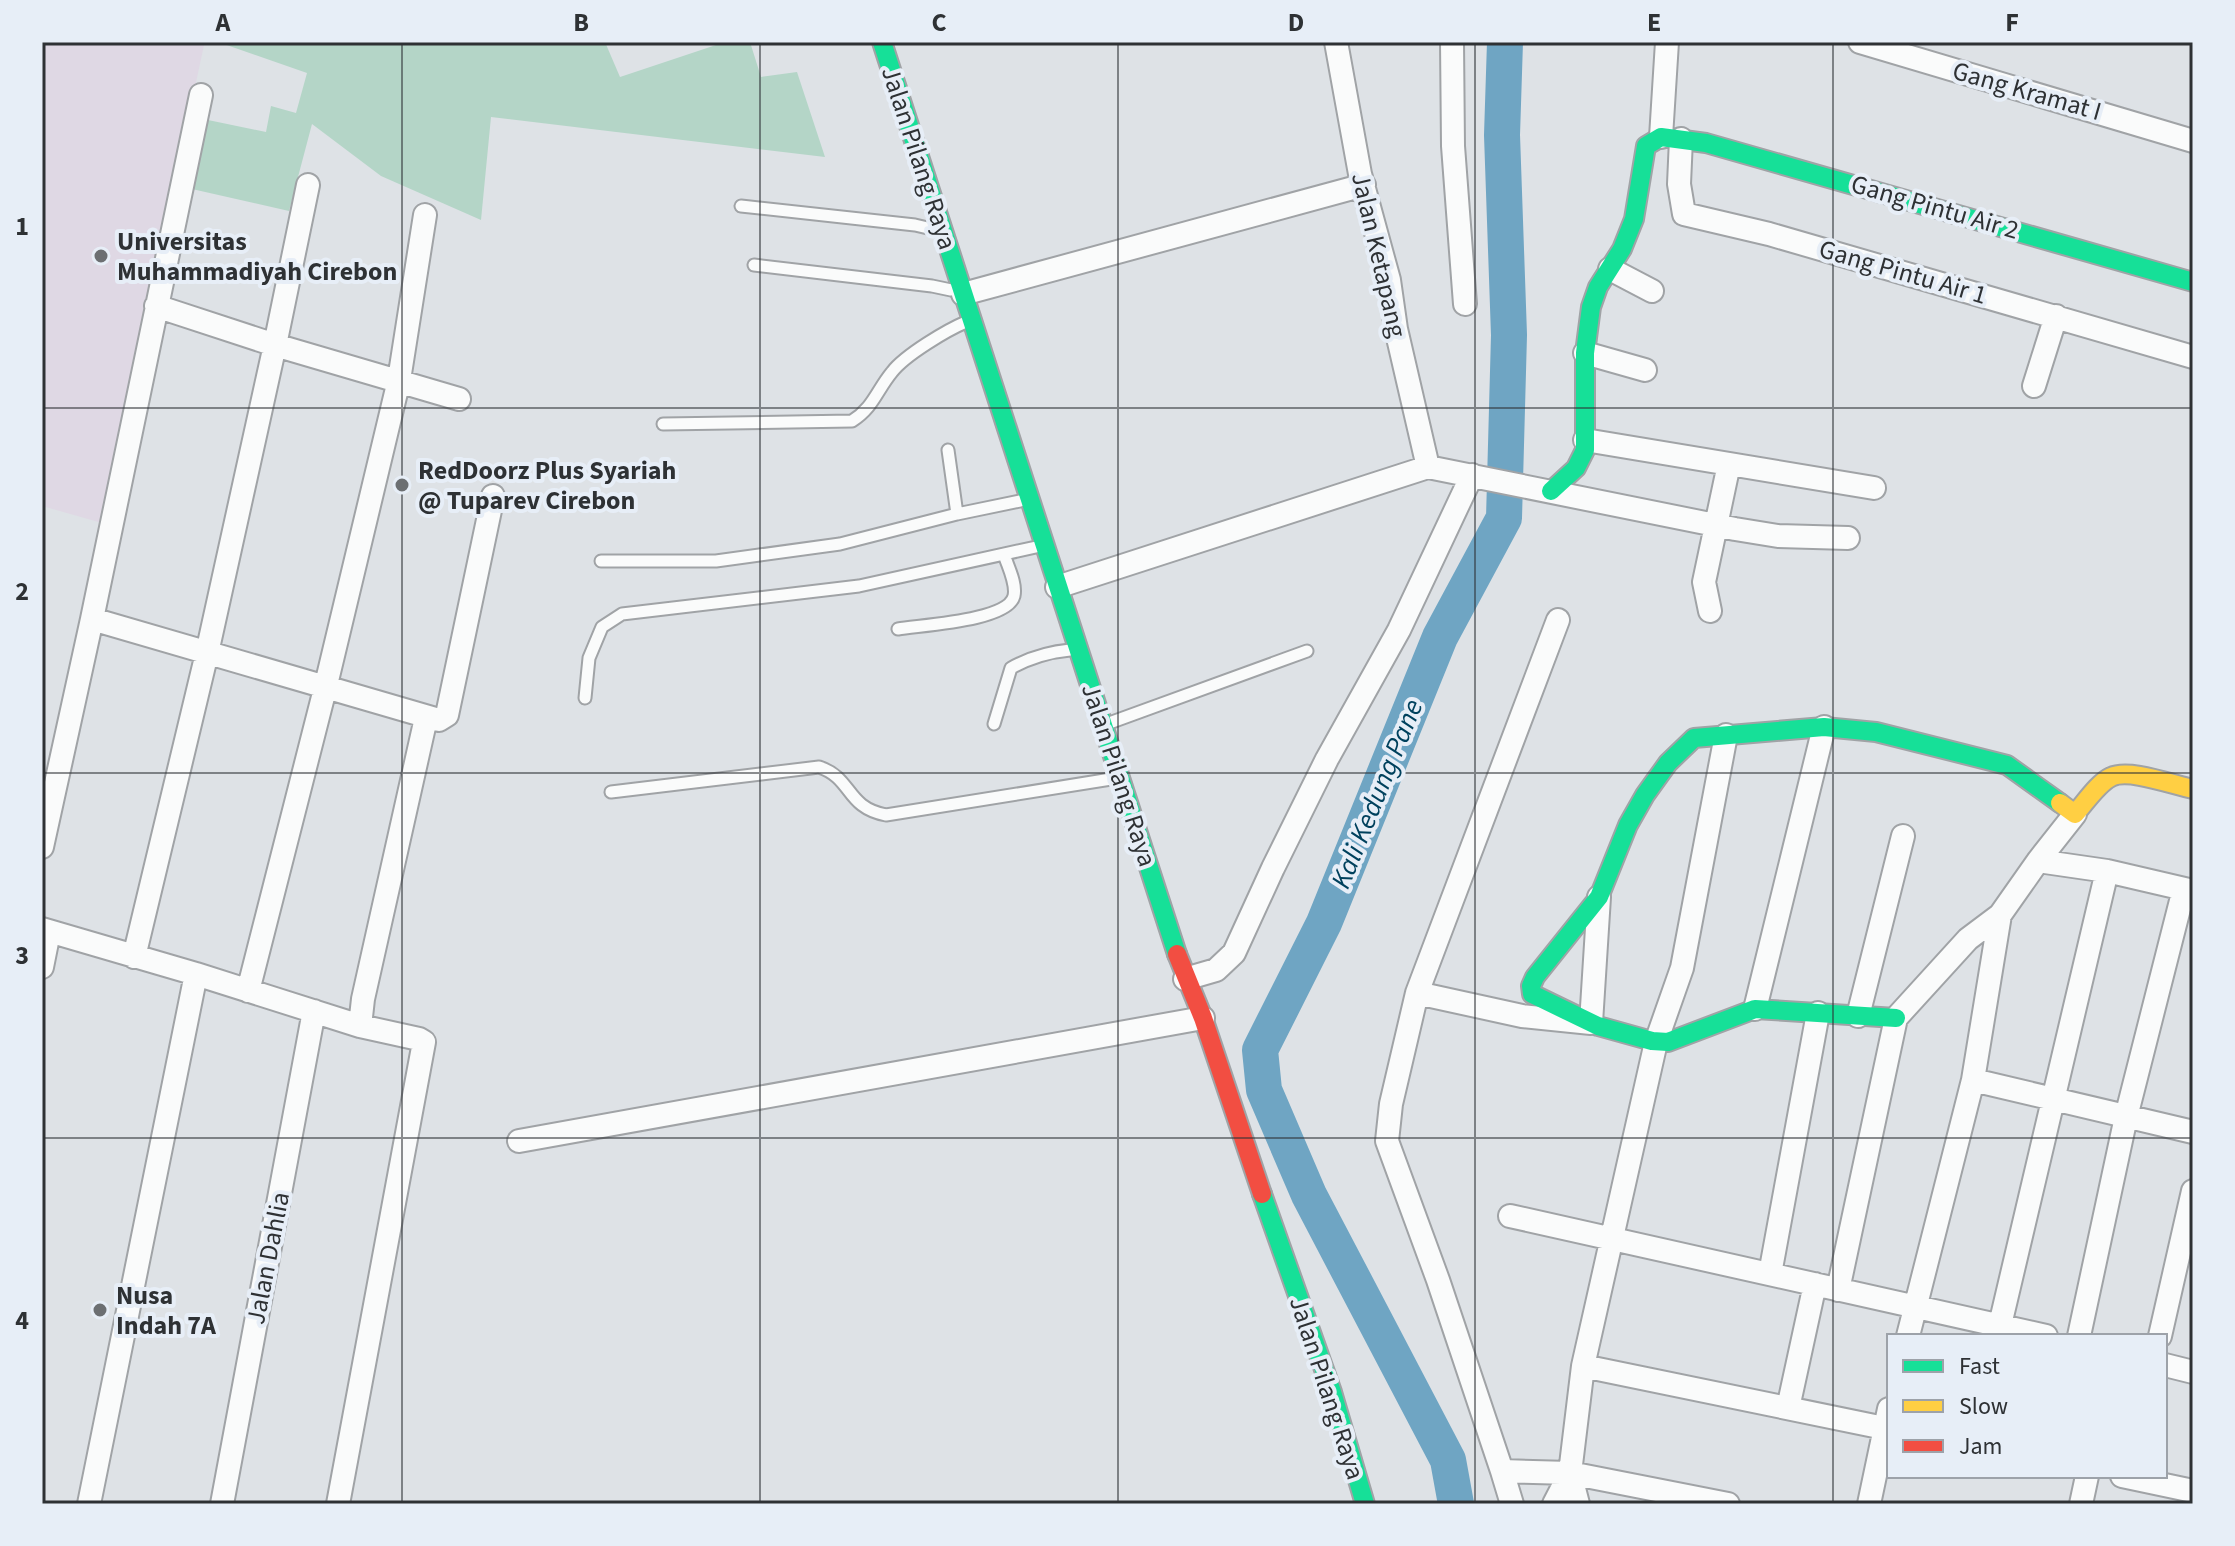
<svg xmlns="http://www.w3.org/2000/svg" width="2235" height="1546" viewBox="0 0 2235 1546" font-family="'Source Sans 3',sans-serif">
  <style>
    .education { fill: #dfd8e4 }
    .green { fill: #b4d5c7 }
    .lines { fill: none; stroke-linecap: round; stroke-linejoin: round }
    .river { stroke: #6fa5c3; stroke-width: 36 }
    .lane-casing { stroke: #a0a3a6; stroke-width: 15 }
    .street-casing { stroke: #a0a3a6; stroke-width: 26 }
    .fast-casing { stroke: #a0a3a6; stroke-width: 22 }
    .slow-casing { stroke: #a0a3a6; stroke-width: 22 }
    .jam-casing { stroke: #a0a3a6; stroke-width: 22 }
    .lane { stroke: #fafbfb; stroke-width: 11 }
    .street { stroke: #fafbfb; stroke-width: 22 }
    .fast { stroke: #16e098; stroke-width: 18 }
    .slow { stroke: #ffcf43; stroke-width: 18 }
    .jam { stroke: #f24e42; stroke-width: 18 }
    .grid { fill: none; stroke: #2e3134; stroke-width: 2; stroke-opacity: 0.55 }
    .poi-dot { fill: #6c6f72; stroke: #e7eef7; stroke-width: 3 }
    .labels { text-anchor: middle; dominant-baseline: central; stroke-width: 8; stroke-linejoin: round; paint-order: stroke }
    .street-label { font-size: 26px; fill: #2e3134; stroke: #e7eef7 }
    .poi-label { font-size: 26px; font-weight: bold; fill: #2e3134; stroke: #e7eef7; text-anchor: start }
    .water-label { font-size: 28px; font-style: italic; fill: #00415d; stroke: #e7eef7 }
    .neatline { fill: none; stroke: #2e3134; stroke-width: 3 }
    .grid-label { font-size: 26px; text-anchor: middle; font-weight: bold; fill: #2e3134 }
  </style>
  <rect width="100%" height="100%" fill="#dee2e6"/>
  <path class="education" d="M42,42H196L204,45L102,523L42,506Z"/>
  <path class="green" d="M218,42H605L620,77L725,42H750L761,77L797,72L825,157L491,117L481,220L381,176L312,124L289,211L192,189L208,120L266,132L271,106L296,113L307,73Z"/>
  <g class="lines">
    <path class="river" d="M1456,1504L1448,1460L1309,1195L1264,1090L1260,1050L1324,923L1440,637L1504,518L1509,335L1502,135L1505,42"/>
    <defs>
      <path id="lane" d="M741,206L915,225L932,229
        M754,265L932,286L951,290
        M663,424L852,421C873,408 877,390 892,372C905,355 947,330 966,322
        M948,450L957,514
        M601,561H716L840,544L957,514L1020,501
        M898,629C921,625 1008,621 1014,596C1017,583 1007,565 1004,554
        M585,698L589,658L602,627L622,614L859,586L1036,547
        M1112,722L1307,651
        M994,724L1011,668C1031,657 1048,652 1070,650
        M611,792L819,767C853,778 845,807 886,815L1111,779"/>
      <path id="street" d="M1336,42L1360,174L1389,280L1396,329L1428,467
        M1452,42L1453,146L1465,304
        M1860,42L2193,141
        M1661,137L1667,42
        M1681,139L1679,184L1684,214L1769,234L2193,357
        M308,185L275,345L459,399
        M1610,269L1652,291
        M963,294L1364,185
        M1585,353L1645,370
        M2034,386L2056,316
        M1585,440L1874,488
        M1057,587L1428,467L1735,529L1778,536L1848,538
        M1710,611L1704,582L1729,464
        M92,619L439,720L447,715L493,496
        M1558,620L1417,993L1522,1016L1591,1023L1599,897
        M42,847L92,619L201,95
        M2038,861L2107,871L2193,891
        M42,929L196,974L360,1026L419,1039L424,1042L338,1504
        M134,957L207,653L275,345L156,306
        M42,967L49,932
        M1185,979L1216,970L1234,953L1273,868L1327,759L1399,630L1472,475
        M248,991L325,689L399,380L425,215
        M1417,993L1391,1104L1387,1141L1438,1280L1502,1471L1570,1473L1728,1504
        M1755,1009L1824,727
        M1858,1016L1903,836
        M360,1026L363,999L426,718
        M1973,1080L2193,1132
        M519,1141L1203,1018
        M1510,1216L2046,1336
        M1770,1274L1818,1013
        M1838,1290L1896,1018L1968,939L2000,915L2038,861L2075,814
        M2000,1325L2107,871
        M1908,1336L1973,1080L2000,915
        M2079,1336L2126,1117L2184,889
        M2160,1336L2193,1191
        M2165,1365L2193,1372
        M1583,1366L1889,1429
        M1788,1408L1815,1284
        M1502,1471L1512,1504
        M2122,1476L2193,1491
        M89,1504L196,974
        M222,1504L314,1011
        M1554,1504L1570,1473
        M1578,1504L1570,1473L1583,1366L1656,1042L1682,968L1726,735
        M1869,1504L1889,1409
        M2081,1504L2087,1476"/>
      <path id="fast" d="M882,42L1177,954
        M1551,491L1576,468L1585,450V353L1591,307L1598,287L1622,249L1634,219L1646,146L1661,137L1706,143L2193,282
        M1896,1018L1755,1009L1668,1042L1652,1041L1598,1026L1532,994L1531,986L1535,977L1599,897L1628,825L1645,795L1668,763L1694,738L1824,727L1876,732L2007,765L2060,803
        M1262,1194L1332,1392L1365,1504"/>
      <path id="slow" d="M2060,803L2075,814C2085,803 2098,783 2111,777C2129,768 2173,785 2193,789"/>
      <path id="jam" d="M1177,954L1203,1018L1262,1194"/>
    </defs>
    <use href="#lane" class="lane-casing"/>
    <use href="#street" class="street-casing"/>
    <use href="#fast" class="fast-casing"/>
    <use href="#slow" class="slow-casing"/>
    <use href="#jam" class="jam-casing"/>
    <use href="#lane" class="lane"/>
    <use href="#street" class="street"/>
    <use href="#fast" class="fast"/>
    <use href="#slow" class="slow"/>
    <use href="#jam" class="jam"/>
  </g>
  <path class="grid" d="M402,42V1504M760,42V1504M1118,42V1504M1475,42V1504M1833,42V1504M42,408H2193M42,773H2193M42,1138H2193"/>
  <g class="poi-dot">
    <circle cx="101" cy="256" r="8"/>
    <circle cx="402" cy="485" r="8"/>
    <circle cx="100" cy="1310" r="8"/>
  </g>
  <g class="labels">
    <g class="street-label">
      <text transform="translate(2027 91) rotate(16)">Gang Kramat I</text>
      <text transform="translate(919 158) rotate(72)">Jalan Pilang Raya</text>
      <text transform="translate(1935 207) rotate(16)">Gang Pintu Air 2</text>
      <text transform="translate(1379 255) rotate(77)">Jalan Ketapang</text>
      <text transform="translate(1903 272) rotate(16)">Gang Pintu Air 1</text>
      <text transform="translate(1119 775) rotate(72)">Jalan Pilang Raya</text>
      <text transform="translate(268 1258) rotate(-79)">Jalan Dahlia</text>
      <text transform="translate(1327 1388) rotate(72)">Jalan Pilang Raya</text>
    </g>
    <g class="poi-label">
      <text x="117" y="241">Universitas<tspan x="117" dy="30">Muhammadiyah Cirebon</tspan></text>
      <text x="418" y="470">RedDoorz Plus Syariah<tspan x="418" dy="30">@ Tuparev Cirebon</tspan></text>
      <text x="116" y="1295">Nusa<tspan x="116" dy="30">Indah 7A</tspan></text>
    </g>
    <g class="water-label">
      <text transform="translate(1377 794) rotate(-68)">Kali Kedung Pane</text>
    </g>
  </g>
  <rect width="2235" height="1546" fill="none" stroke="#e7eef7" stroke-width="88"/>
  <rect x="1887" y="1334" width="280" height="144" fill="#e7eef7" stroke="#9da2a9" stroke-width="2"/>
  <rect x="1903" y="1360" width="40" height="12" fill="#16e098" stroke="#9da2a9" stroke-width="2"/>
  <text x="1959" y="1374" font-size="24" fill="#2e3134">Fast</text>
  <rect x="1903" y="1400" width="40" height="12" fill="#ffcf43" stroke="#9da2a9" stroke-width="2"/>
  <text x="1959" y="1414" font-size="24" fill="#2e3134">Slow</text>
  <rect x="1903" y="1440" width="40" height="12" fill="#f24e42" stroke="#9da2a9" stroke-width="2"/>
  <text x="1959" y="1454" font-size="24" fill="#2e3134">Jam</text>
  <rect x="44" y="44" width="2147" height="1458" class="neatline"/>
  <g class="grid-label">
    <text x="223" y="31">A</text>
    <text x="581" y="31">B</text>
    <text x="939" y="31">C</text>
    <text x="1296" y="31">D</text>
    <text x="1654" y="31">E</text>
    <text x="2012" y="31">F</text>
    <text x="22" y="235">1</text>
    <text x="22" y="600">2</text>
    <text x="22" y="964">3</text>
    <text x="22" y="1329">4</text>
  </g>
</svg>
